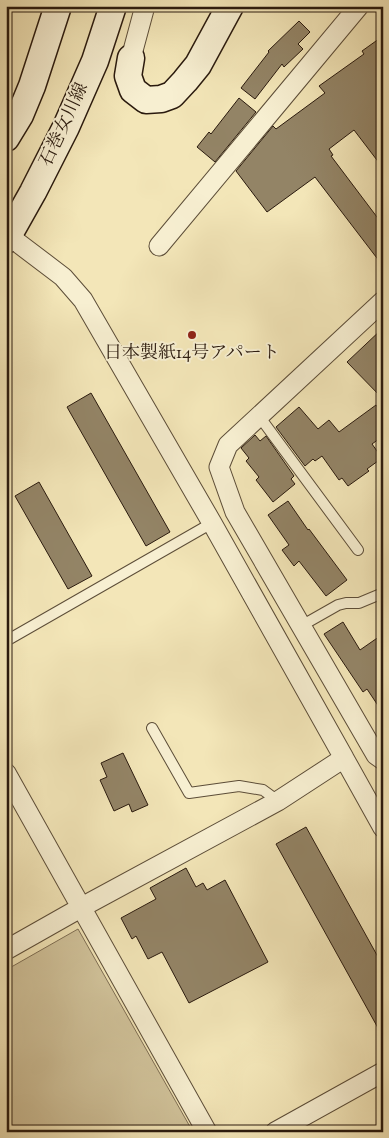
<svg xmlns="http://www.w3.org/2000/svg" width="389" height="1138" viewBox="0 0 389 1138" font-family="'Sorts Mill Goudy','Noto Serif JP',serif">
  <style>
    .green { fill: #d1c39b; stroke: #7e6e54 }
    .building { fill: #938466; stroke: #2a1a0e }
    .lines { fill: none; stroke-linecap: round; stroke-linejoin: round }
    .lane-casing { stroke: #5c4d38; stroke-width: 12 }
    .street-casing { stroke: #5c4d38; stroke-width: 21 }
    .secondary-casing { stroke: #2a1a0e; stroke-width: 29 }
    .lane { stroke: #f7efd1; stroke-width: 10 }
    .street { stroke: #f7efd1; stroke-width: 19 }
    .secondary { stroke: #f7efd1; stroke-width: 26 }
    .poi-dot { fill: #8f2418; stroke: #f7efd1; stroke-width: 2 }
    .labels { text-anchor: middle; dominant-baseline: central; stroke-width: 4; stroke-linejoin: round; paint-order: stroke }
    .street-label { font-size: 18px; fill: #2a1a0e; stroke: #f7efd1 }
    .poi-label { font-size: 18px; fill: #2a1a0e; stroke: #f7efd1 }
  </style>
  <rect width="100%" height="100%" fill="#f3e6b8"/>
  <filter id="stains"><feTurbulence type="fractalNoise" baseFrequency=".004" numOctaves="4"/><feColorMatrix values="0 0 0 0 .2 0 0 0 0 .09 0 0 0 0 .02 0 0 0 .5 -.17"/></filter>
  <radialGradient id="worn" r=".72"><stop offset=".6" stop-color="#630" stop-opacity="0"/><stop offset="1" stop-color="#630" stop-opacity=".3"/></radialGradient>
  <path class="green" d="M78,929L193,1132H6V970Z"/>
  <path class="building" d="M299,21L310,32L298,44L303,49L284,67L282,64L255,99L241,88L269,52L268,51Z
    M383,36V168L354,130L329,149L333,155L331,156L383,225V266L315,177L267,212L236,171L273,126L276,129L325,93L319,86L364,54L362,51Z
    M239,98L256,112L215,162L197,147L209,132L211,134Z
    M383,328V399L347,362Z
    M91,393L170,532L146,546L67,407Z
    M376,405L383,415V436L372,444L382,458L367,469L369,471L348,486L342,478L339,480L322,456L315,461L313,459L305,466L276,427L299,407L318,429L329,420L339,432Z
    M255,435L260,441L266,436L294,476L291,479L295,484L273,502L256,480L259,477L246,461L249,458L241,448Z
    M39,482L92,576L68,589L15,496Z
    M288,501L308,530L309,529L347,580L326,596L299,561L294,566L282,550L289,545L268,515Z
    M343,622L360,650L383,634V713L367,689L363,692L324,634Z
    M123,753L148,805L132,812L129,804L114,811L100,780L107,777L101,763Z
    M306,827L383,966V1037L276,844Z
    M186,868L196,887L203,883L207,890L225,880L268,962L189,1003L162,952L148,959L136,936L132,939L121,918L156,899L150,888Z"/>
  <g class="lines">
    <defs>
      <path id="lane" d="M259,416L358,550
        M301,626L338,605L346,603H359L383,593
        M6,641L212,523
        M152,728L189,793L239,786L263,790L278,801"/>
      <path id="street" d="M131,58L145,6
        M9,236L63,277L83,300L212,523L344,758
        M159,246L359,6
        M383,301L228,445L219,467L235,512L376,755L383,760
        M6,773L207,1132
        M6,950L82,907L278,801L344,758L383,828
        M275,1132L383,1072"/>
      <path id="secondary" d="M131,58L128,76L133,90L146,100L161,99L172,95L185,81L198,65L230,6
        M6,138L20,115L32,86L58,6
        M6,240L33,192L66,127L95,61L113,6"/>
    </defs>
    <use href="#lane" class="lane-casing"/>
    <use href="#street" class="street-casing"/>
    <use href="#secondary" class="secondary-casing"/>
    <use href="#lane" class="lane"/>
    <use href="#street" class="street"/>
    <use href="#secondary" class="secondary"/>
  </g>
  <circle class="poi-dot" cx="192" cy="335" r="5"/>
  <g class="labels">
    <g class="street-label">
      <text transform="translate(65 125) rotate(-65)">石巻女川線</text>
    </g>
    <g class="poi-label">
      <text x="192" y="354">日本製紙14号アパート</text>
    </g>
  </g>
  <rect width="389" height="1138" fill="none" stroke="#f3e6b8" stroke-width="25"/>
  <rect x="8" y="8" width="374" height="1123" fill="none" stroke="#2a1a0e" stroke-width="2.5"/>
  <rect x="12" y="12" width="364" height="1113" fill="none" stroke="#2a1a0e"/>
  <rect width="100%" height="100%" filter="url(#stains)"/>
  <rect width="100%" height="100%" fill="url(#worn)"/>
</svg>
